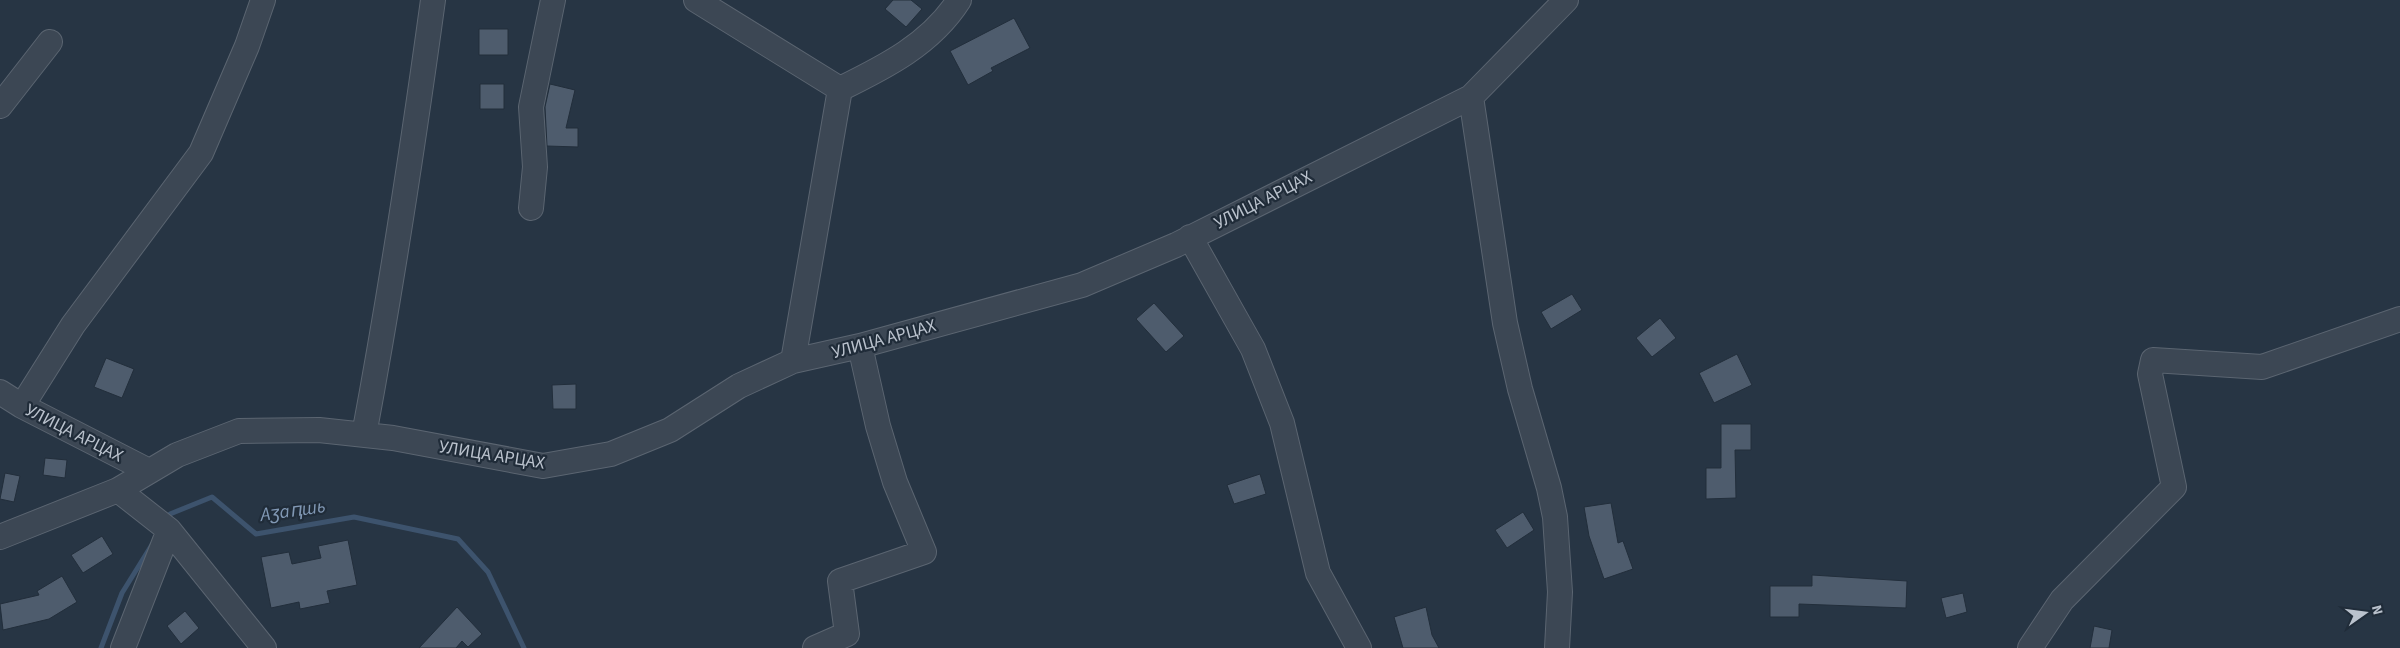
<svg xmlns="http://www.w3.org/2000/svg" width="2400" height="648" viewBox="0 0 2400 648" font-family="'Source Sans 3',sans-serif">
  <style>
    .lines { fill: none; stroke-linecap: round; stroke-linejoin: round }
    .stream { stroke: #3d536d; stroke-width: 5 }
    .building { fill: #4e5c6d; stroke: #222e3b }
    .minor-casing { stroke: #5b6571; stroke-width: 26 }
    .minor { stroke: #3c4754; stroke-width: 24 }
    .labels { text-anchor: middle; dominant-baseline: central; stroke-width: 4.5; stroke-linejoin: round; paint-order: stroke }
    .street-label { font-size: 18px; fill: #bac2cd; stroke: #202c39 }
    .water-label { font-size: 19px; font-style: italic; fill: #8198b4; stroke: #202c39 }
  </style>
  <rect width="100%" height="100%" fill="#273544"/>
  <g class="lines">
    <path class="stream" d="M166,520L170,514L212,497L256,534L354,517L458,539L488,572L524,648
      M101,648L122,593L153,543"/>
  </g>
  <path class="building" d="M893,0H911L922,9L906,27L885,9Z
    M1014,18L1030,48L991,68L993,71L968,85L950,51Z
    M479,29H508V55H479Z
    M480,84H504V109H480Z
    M550,84L575,90L566,128H578V147L547,146L545,107Z
    M1572,294L1582,310L1551,329L1541,312Z
    M1154,303L1184,336L1166,352L1136,319Z
    M1660,318L1676,338L1652,357L1636,338Z
    M1737,354L1752,385L1714,403L1699,373Z
    M106,358L134,369L122,398L94,387Z
    M576,384V409H553L552,385Z
    M1721,424H1751V450H1735L1736,498L1706,499V468H1721Z
    M45,458L67,460L65,478L43,475Z
    M5,473L20,476L14,502L0,499Z
    M1260,474L1266,494L1234,504L1227,485Z
    M1611,503L1618,543L1623,541L1633,569L1604,579L1589,536L1584,507Z
    M1523,512L1534,530L1507,548L1495,530Z
    M102,536L113,554L83,573L71,555Z
    M348,540L357,585L327,591L330,603L300,609L299,602L271,608L261,557L289,552L292,564L321,558L318,546Z
    M1812,575L1907,581L1906,608L1799,604V617H1770V586H1812Z
    M62,576L77,602L49,619L3,630L0,604L39,595L37,591Z
    M1963,593L1967,612L1946,618L1941,598Z
    M457,607L482,634L468,647L462,641L456,648H419Z
    M1426,607L1432,635L1439,648H1403L1394,617Z
    M185,611L199,628L181,644L167,626Z
    M2094,626L2112,630L2109,648H2090Z"/>
  <g class="lines">
    <defs>
      <path id="minor" d="M696,0L840,89
        M1471,97L1505,323L1520,389L1549,488L1555,517L1560,592L1557,648
        M0,106L50,42
        M531,208L535,167L531,107L553,0
        M1190,237L1253,349L1282,423L1318,573L1359,648
        M793,361L840,89C885,67 931,44 959,0
        M0,392L22,406L149,471
        M22,406L73,325L201,153L247,46L263,0
        M364,435C391,290 413,146 433,0
        M118,490L169,530L264,648
        M0,537L118,490L177,455L239,431L319,430L393,438L543,466L611,454L670,430L739,386L793,361L860,346L1082,285L1176,245L1471,97L1566,0
        M123,648L169,530
        M815,648L847,634L840,581L924,552L895,482L878,426L860,346
        M2030,648L2062,600L2174,487L2150,374L2153,360L2262,367L2400,319"/>
    </defs>
    <use href="#minor" class="minor-casing"/>
    <use href="#minor" class="minor"/>
  </g>
  <g class="labels">
    <g class="street-label">
      <text transform="translate(1263 200) rotate(-27)">УЛИЦА АРЦАХ</text>
      <text transform="translate(884 339) rotate(-15)">УЛИЦА АРЦАХ</text>
      <text transform="translate(74 433) rotate(27)">УЛИЦА АРЦАХ</text>
      <text transform="translate(492 455) rotate(9)">УЛИЦА АРЦАХ</text>
    </g>
    <g class="water-label">
      <text transform="translate(293 511) rotate(-8)">Аӡаԥшь</text>
    </g>
  </g>
  <g transform="translate(2365 613) rotate(76)" stroke="#202c39" stroke-width="4" paint-order="stroke">
  <path d="M0-4L9 19L0 12L-9 19Z" fill="#bac2cd"/>
  <text y="-8" font-size="14" font-weight="bold" text-anchor="middle" fill="#bac2cd">N</text>
  </g>
</svg>
